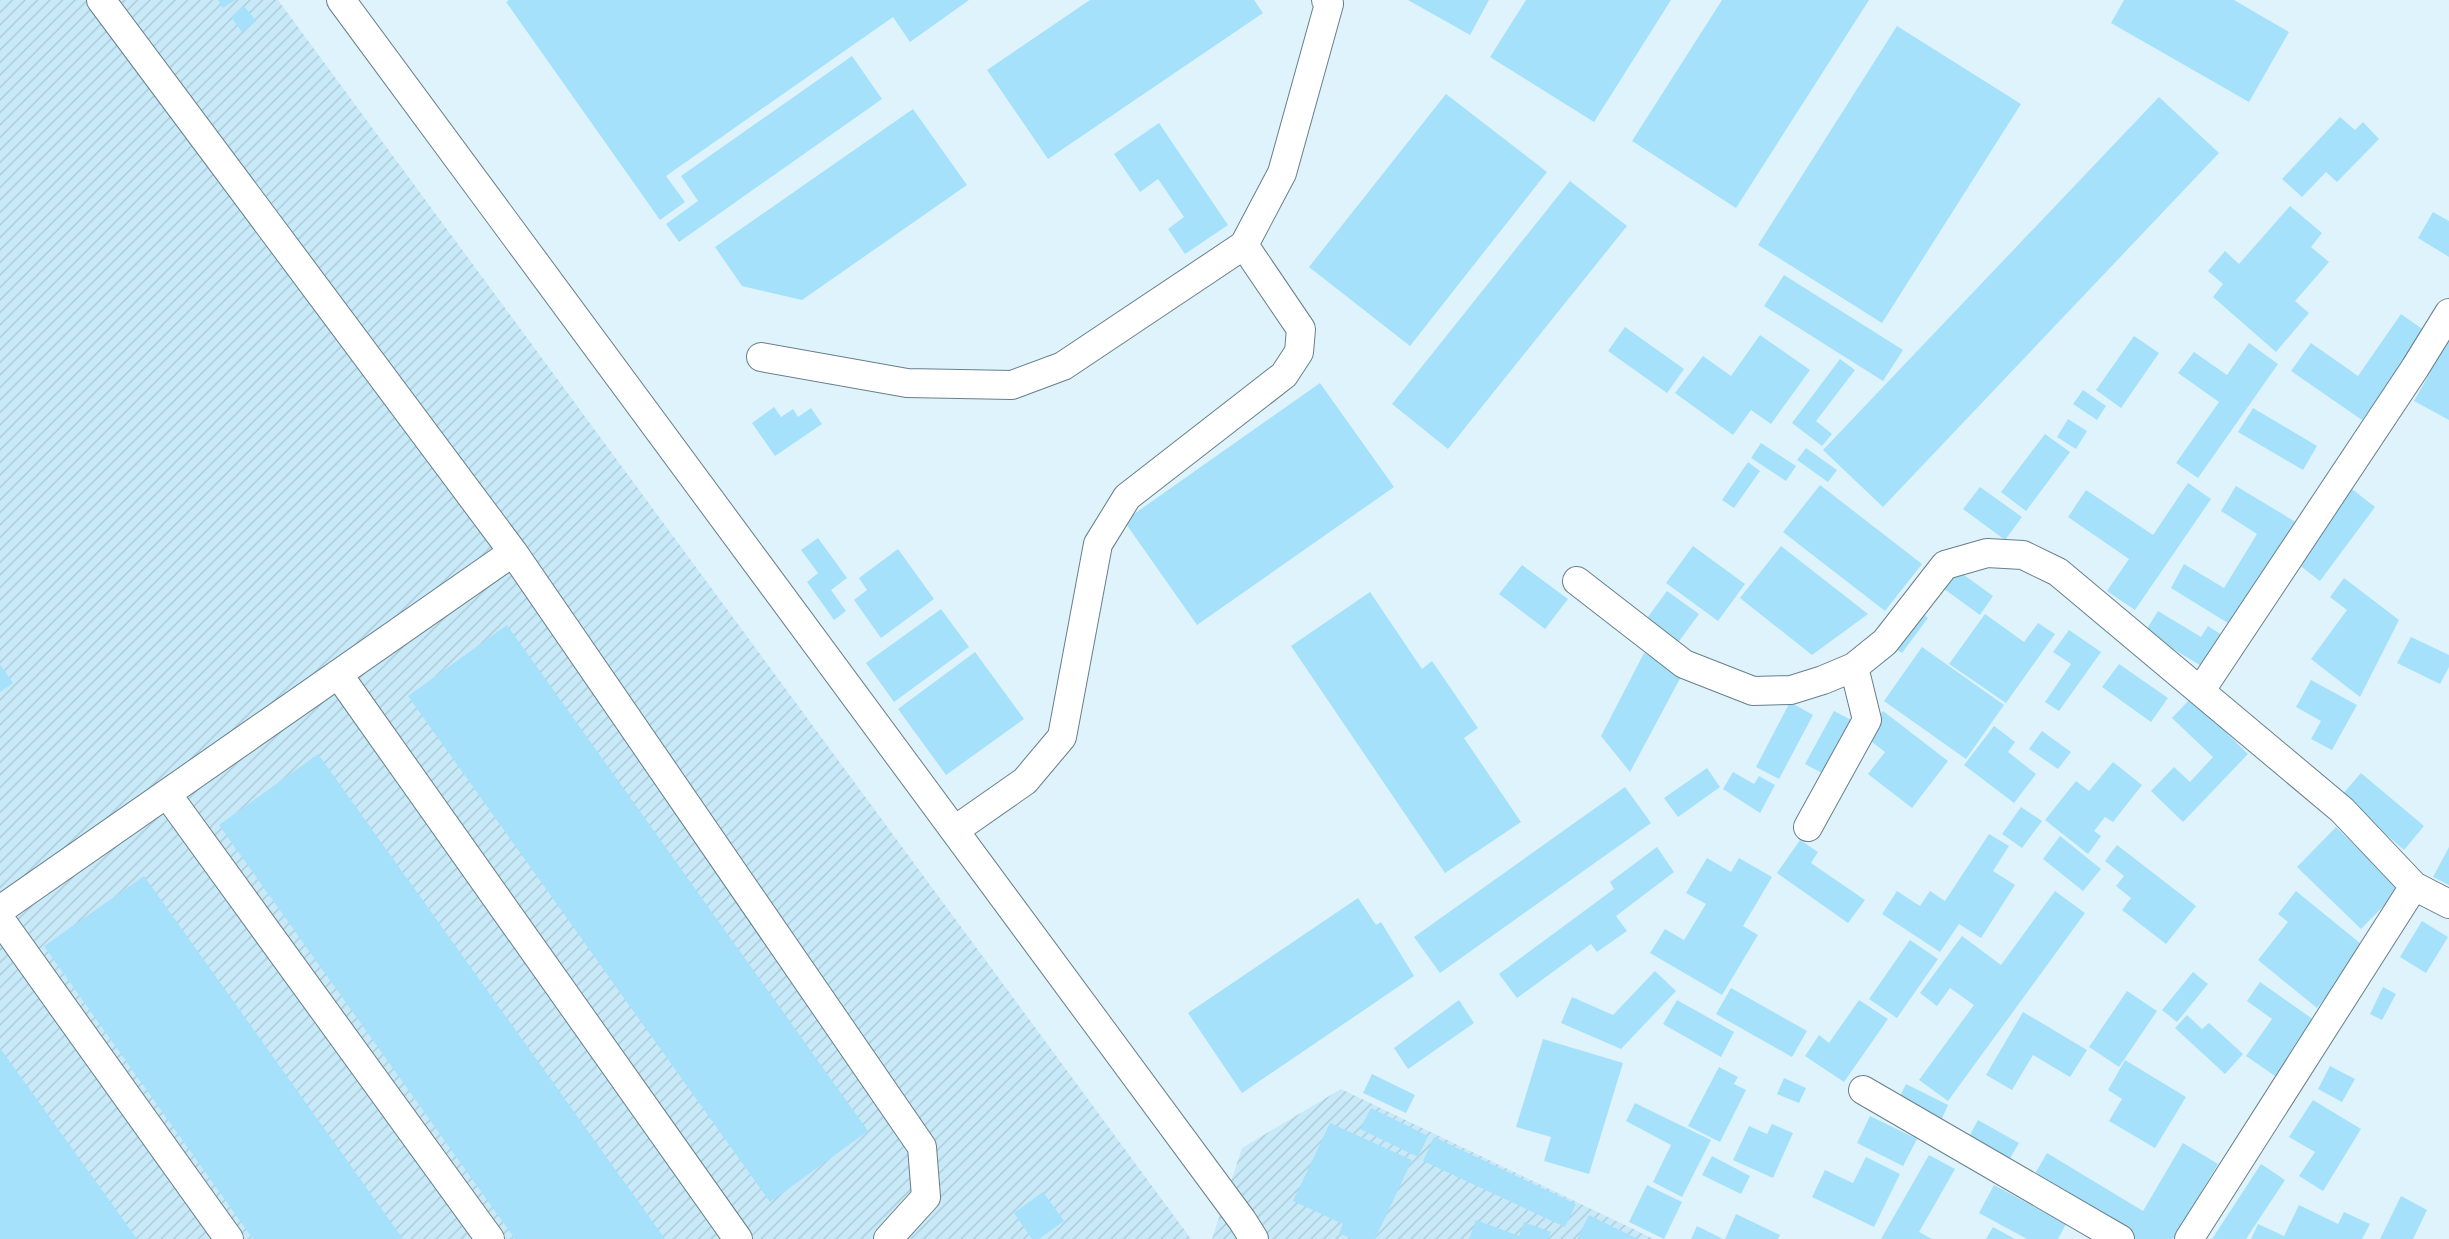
<svg xmlns="http://www.w3.org/2000/svg" width="2449" height="1239" viewBox="0 0 2449 1239" font-family="Commissioner,sans-serif">
  <style>
    .industrial { fill: url(#industrial-furrows) }
    .building { fill: #a5e1fb }
    .lines { fill: none; stroke-linecap: round; stroke-linejoin: round }
    .minor-casing { stroke: #687f89; stroke-width: 30 }
    .minor { stroke: #fff; stroke-width: 28 }
  </style>
  <defs>
    <pattern id="industrial-furrows" width="10" height="10" patternUnits="userSpaceOnUse" patternTransform="scale(1.25)"><rect width="10" height="10" fill="#c8e9f8"/><path d="M-1 1l2-2M0 10L10 0M9 11l2-2" fill="none" stroke="#aac7d4"/></pattern>
  </defs>
  <rect width="100%" height="100%" fill="#dff3fd"/>
  <path class="industrial" d="M0,0H278L1191,1239H0Z
    M1341,1089L1654,1239H1212L1242,1148Z"/>
  <path class="building" d="M218,0H235L223,8Z
    M509,0H969L910,42L893,17L666,176L685,202L660,220L506,2Z
    M1090,0H1254L1263,13L1048,159L987,70Z
    M1408,0H1489L1470,35Z
    M1526,0H1671L1594,122L1490,57Z
    M1722,0H1869L1736,208L1632,141Z
    M2124,0H2234L2289,32L2249,102L2111,23Z
    M244,6L256,21L242,32L231,17Z
    M1897,26L2021,104L1882,323L1758,245Z
    M852,56L882,99L679,242L666,224L698,201L681,176Z
    M1446,94L1547,172L1410,346L1309,267Z
    M2159,97L2219,153L1883,507L1823,450Z
    M913,109L967,185L802,300L742,286L715,247Z
    M2340,117L2355,130L2363,122L2379,139L2337,182L2326,172L2302,197L2282,179Z
    M1159,123L1228,225L1185,254L1168,229L1184,217L1158,179L1140,192L1114,154Z
    M1570,181L1627,226L1448,449L1392,404Z
    M2290,206L2322,233L2311,247L2329,262L2295,301L2309,313L2276,352L2213,297L2223,284L2208,271L2225,251L2239,264Z
    M2433,212L2449,221V257L2418,238Z
    M1784,275L1903,350L1883,381L1764,306Z
    M2401,314L2425,331L2362,420L2291,371L2311,343L2358,376Z
    M1625,327L1684,369L1667,393L1608,351Z
    M1760,335L1810,370L1771,424L1751,410L1733,435L1675,393L1703,356L1731,376Z
    M2134,336L2159,353L2121,408L2096,390Z
    M2449,339V420L2414,401Z
    M2249,343L2278,364L2198,478L2176,463L2219,402L2178,373L2194,352L2227,375Z
    M1840,359L1855,370L1816,421L1832,434L1822,446L1792,423Z
    M1320,383L1394,487L1197,625L1124,521Z
    M2083,390L2106,406L2097,420L2073,404Z
    M774,407L781,417L793,409L798,417L811,408L822,424L775,456L752,423Z
    M2253,408L2317,446L2303,470L2238,432Z
    M2068,419L2087,431L2076,449L2057,437Z
    M2045,434L2070,452L2026,511L2001,492Z
    M1761,443L1796,466L1786,481L1751,458Z
    M1806,448L1837,470L1828,482L1797,460Z
    M1748,462L1760,471L1734,508L1722,500Z
    M2188,483L2211,499L2135,610L2107,591L2129,559L2068,517L2086,490L2153,535Z
    M1820,485L1922,564L1885,611L1783,532Z
    M2236,486L2299,524L2236,628L2171,588L2184,564L2224,588L2257,534L2221,511Z
    M1980,487L2022,517L2005,540L1963,509Z
    M2352,489L2375,507L2320,581L2299,565Z
    M818,538L847,578L831,590L846,611L834,620L807,582L818,573L801,550Z
    M1693,546L1745,584L1718,621L1666,583Z
    M1781,546L1868,614L1812,655L1740,598Z
    M898,549L934,599L881,638L854,600L867,590L859,578Z
    M1522,565L1568,599L1545,629L1499,594Z
    M1953,567L1993,596L1980,615L1940,586Z
    M2344,578L2399,620L2360,697L2311,659L2347,610L2330,597Z
    M1667,591L1699,614L1677,644L1645,621Z
    M1370,592L1422,669L1432,661L1478,728L1464,738L1521,822L1445,873L1291,646Z
    M1916,608L1928,618L1902,653L1889,644Z
    M941,609L969,647L894,702L866,663Z
    M2158,611L2201,637L2208,626L2228,639L2208,670L2145,632Z
    M1985,614L2024,642L2038,623L2055,634L2006,703L1949,664Z
    M507,625L868,1131L770,1202L408,696Z
    M2069,630L2101,652L2059,711L2045,702L2071,664L2053,652Z
    M2411,637L2449,655V667L2440,684L2397,663Z
    M1922,647L2004,705L1966,759L1884,701Z
    M975,652L1024,719L946,775L898,709Z
    M1644,653L1683,673L1630,772L1601,736Z
    M2119,664L2168,698L2151,722L2102,687Z
    M0,665L13,683L0,692Z
    M2311,680L2357,705L2332,750L2311,739L2321,721L2296,707Z
    M2191,698L2248,754L2183,822L2151,791L2174,767L2190,782L2213,757L2172,718Z
    M1790,702L1813,715L1779,779L1756,767Z
    M1834,711L1857,723L1829,777L1805,764Z
    M1883,711L1948,761L1912,808L1868,774L1885,752L1863,735Z
    M1994,726L2015,742L2008,752L2036,774L2014,803L1964,765Z
    M2042,731L2071,752L2058,769L2029,749Z
    M318,754L665,1239H515L219,825Z
    M2113,762L2142,785L2113,822L2105,817L2094,831L2101,836L2088,854L2045,820L2076,781L2089,791Z
    M1707,768L1720,787L1678,817L1664,798Z
    M1733,772L1754,784L1759,776L1775,785L1760,813L1723,789Z
    M2361,773L2424,826L2404,850L2341,796Z
    M1625,787L1651,823L1440,973L1414,937Z
    M2021,807L2042,821L2022,848L2002,834Z
    M2336,827L2400,889L2361,929L2297,867Z
    M1989,834L2009,846L1993,871L2015,885L1981,938L1959,924L1940,952L1882,914L1897,891L1920,906L1930,891L1945,901Z
    M2060,836L2101,869L2083,891L2043,859Z
    M1800,840L1818,852L1811,863L1865,900L1848,923L1777,873Z
    M2117,845L2196,906L2166,944L2122,910L2131,898L2116,886L2124,876L2105,861Z
    M1657,847L1674,872L1616,916L1627,931L1597,952L1591,944L1517,998L1499,974L1614,889L1610,882Z
    M2449,847V885L2433,877Z
    M1707,858L1731,872L1739,858L1772,877L1743,926L1758,935L1722,995L1650,953L1665,929L1684,940L1706,904L1686,893Z
    M144,876L403,1239H253L44,946Z
    M2055,891L2085,913L1948,1101L1919,1080L1974,1005L1950,988L1937,1006L1920,993L1962,936L2001,965Z
    M2296,891L2366,948L2317,1008L2258,960L2288,922L2278,914Z
    M1358,898L1376,925L1381,922L1414,976L1242,1093L1188,1013Z
    M2422,921L2448,937L2426,973L2400,957Z
    M1910,940L1938,959L1897,1018L1869,999Z
    M1655,971L1676,991L1621,1049L1561,1023L1572,997L1613,1015Z
    M2193,972L2208,984L2177,1022L2162,1010Z
    M2260,982L2314,1020L2275,1076L2246,1056L2272,1019L2247,1001Z
    M2383,987L2396,994L2382,1020L2370,1014Z
    M1731,988L1807,1031L1792,1057L1716,1014Z
    M2127,991L2157,1011L2119,1067L2089,1047Z
    M1459,1000L1474,1023L1408,1069L1394,1048Z
    M1677,1000L1734,1032L1721,1057L1663,1024Z
    M1859,1000L1888,1019L1844,1082L1805,1056L1819,1035L1829,1043Z
    M2023,1012L2087,1050L2070,1077L2033,1055L2012,1090L1986,1075Z
    M2187,1015L2202,1029L2209,1023L2243,1054L2225,1074L2175,1028Z
    M1543,1039L1623,1063L1589,1174L1544,1161L1551,1137L1516,1127Z
    M0,1048L137,1239H0Z
    M2125,1060L2186,1097L2155,1148L2109,1121L2122,1099L2108,1090Z
    M2330,1066L2355,1079L2342,1102L2318,1089Z
    M1719,1067L1738,1077L1734,1084L1746,1090L1720,1142L1688,1126Z
    M1372,1074L1415,1095L1406,1113L1363,1093Z
    M1784,1078L1806,1088L1799,1103L1777,1094Z
    M1906,1084L1948,1105L1939,1125L1896,1104Z
    M2313,1100L2361,1129L2323,1191L2299,1176L2315,1152L2289,1137Z
    M1635,1103L1711,1140L1682,1197L1653,1182L1671,1145L1626,1121Z
    M1371,1108L1428,1136L1418,1157L1360,1129Z
    M1870,1116L1917,1139L1903,1166L1857,1143Z
    M1978,1120L2019,1143L2005,1167L1965,1144Z
    M1330,1123L1412,1160L1375,1239H1352L1339,1233L1343,1224L1293,1201Z
    M1772,1124L1793,1133L1773,1178L1733,1160L1749,1126L1767,1134Z
    M1434,1137L1576,1204L1565,1227L1423,1161Z
    M2183,1143L2218,1164L2173,1239H2134L2032,1179L2047,1153L2143,1211Z
    M1929,1155L1955,1169L1919,1232L1932,1239H1881Z
    M1712,1156L1750,1176L1741,1194L1702,1175Z
    M1866,1157L1900,1174L1874,1227L1812,1197L1825,1170L1853,1183Z
    M2261,1164L2285,1180L2246,1239H2212Z
    M1647,1185L1682,1202L1664,1239L1629,1222Z
    M1994,1185L2066,1224L2058,1239H2027L1979,1213Z
    M1043,1192L1064,1221L1039,1239H1032L1014,1213Z
    M2401,1196L2427,1210L2413,1239H2380Z
    M2299,1205L2338,1224L2344,1212L2370,1224L2362,1239H2251L2258,1224L2284,1236Z
    M1736,1214L1780,1235L1778,1239H1725Z
    M1589,1215L1638,1239H1577Z
    M1476,1220L1519,1236L1524,1222L1551,1232L1548,1239H1469Z
    M1697,1226L1723,1239H1691Z
    M1993,1227L2015,1239H1986Z"/>
  <g class="lines">
    <defs>
      <path id="minor" d="M101,0L513,552L922,1147L926,1197L888,1239
        M341,0L1242,1220L1254,1239
        M761,357L907,383L1012,385L1063,366L1244,245L1282,173L1329,4L1326,0
        M1577,581L1684,664L1753,691L1791,690L1823,680L1854,667L1885,642L1945,565L1987,553L2023,555L2058,572L2342,810L2414,886L2449,904
        M338,674L738,1239
        M2201,690L2415,368L2449,313
        M167,794L490,1239
        M1808,827L1867,720L1854,667
        M955,830L1025,781L1062,737L1098,544L1127,497L1284,375L1299,352L1301,329L1244,245
        M0,910L513,552
        M0,919L229,1239
        M1863,1090L2120,1239
        M2189,1239L2414,886"/>
    </defs>
    <use href="#minor" class="minor-casing"/>
    <use href="#minor" class="minor"/>
  </g>
</svg>
